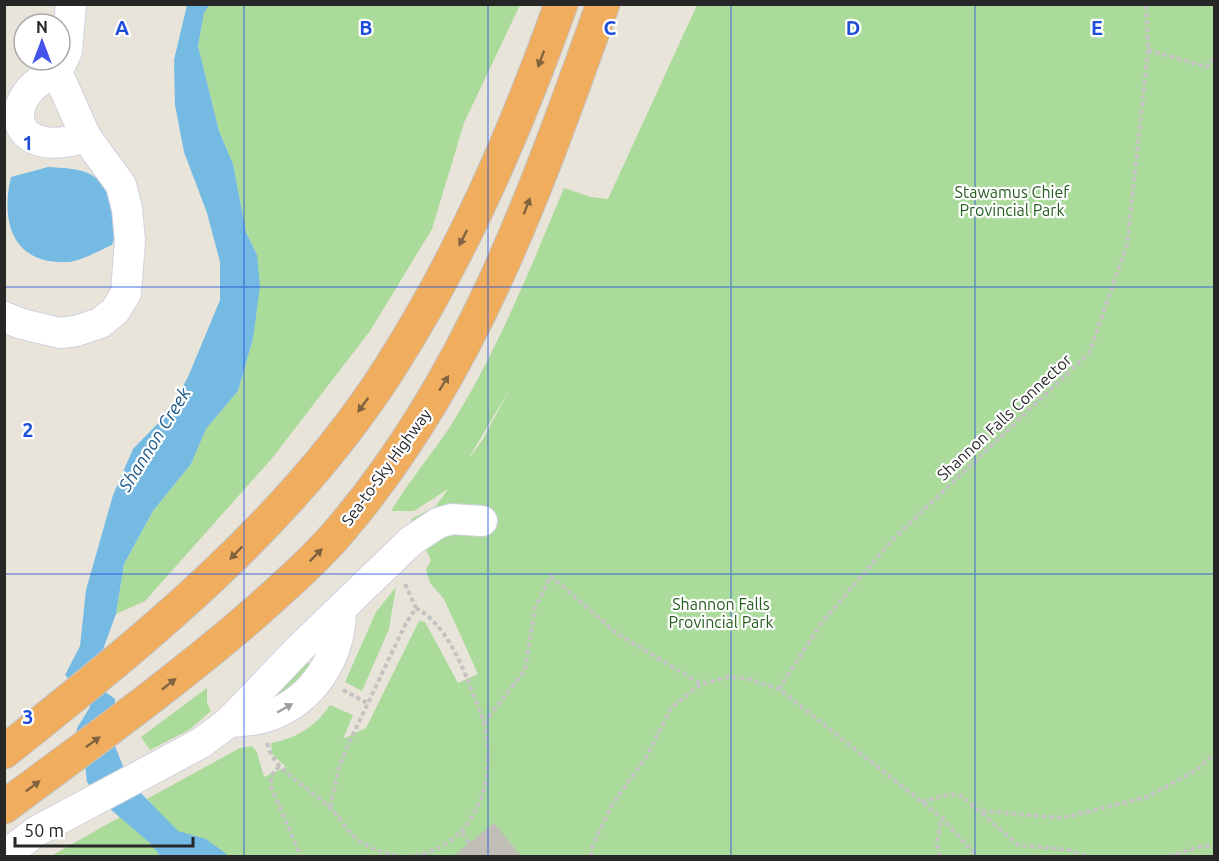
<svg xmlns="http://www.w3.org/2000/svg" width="1219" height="861" viewBox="0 0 1219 861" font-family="Ubuntu,sans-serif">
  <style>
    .green { fill: #aadb9b; fill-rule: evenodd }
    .water { fill: #75bae3 }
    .building { fill: #c1beb7 }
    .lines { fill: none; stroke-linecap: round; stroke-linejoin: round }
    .minor-casing { stroke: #d0d1df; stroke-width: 32 }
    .highway-casing { stroke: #c3c3c3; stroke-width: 35 }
    .path { stroke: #c3c3c3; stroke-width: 4; stroke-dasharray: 4.5 3; stroke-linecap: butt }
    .minor { stroke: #fff; stroke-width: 30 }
    .highway { stroke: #f0ad5e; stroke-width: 33 }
    .oneway { fill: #816340 }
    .oneway2 { fill: #9e9e9e }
    .grid { fill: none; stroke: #1d4ed8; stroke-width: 1.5; stroke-opacity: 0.55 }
    .labels { text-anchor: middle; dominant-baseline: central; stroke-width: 4.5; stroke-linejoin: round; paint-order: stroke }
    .park-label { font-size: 16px; fill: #255d1f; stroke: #fff }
    .street-label { font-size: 16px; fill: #272727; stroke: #fff }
    .water-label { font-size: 18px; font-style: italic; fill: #18578b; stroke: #fff }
    .grid-label { font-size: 20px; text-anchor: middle; font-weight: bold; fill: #1d4ed8; stroke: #fff; stroke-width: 4.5; stroke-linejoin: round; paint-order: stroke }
  </style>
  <rect width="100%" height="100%" fill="#e9e4da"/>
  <path class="green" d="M209,5H520L464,123L432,229L370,331L273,457L145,601L116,614L124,564L153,511L191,464L206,429L238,391L253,339L257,255L246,232L233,164L219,131L198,46L204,13Z
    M697,5H1214V856H51L120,817L142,836L169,823L147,799L240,748L252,746L257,752L264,777L286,767L272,754L271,743C297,738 315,727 330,705L353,715L343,739L366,728L419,621L425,622L458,683L478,674L444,599L430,583L426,570L431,560L411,519L436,506L448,489L414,511H391C409,481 432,454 451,425C498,350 530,269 564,188L591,197L608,199ZM511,387L483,439L471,456H470Z
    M396,587L389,629L362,691L345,682L376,612Z
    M308,662L314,667L303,679L262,706Z
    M207,688V703L211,711L189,730L150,750L141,737Z"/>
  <path class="water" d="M187,5H209L204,13L198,46L219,131L233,164L246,232L257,255L260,286L253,339L238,391L206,429L191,464L153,511L124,564L116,614L101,655L104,691L115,699V709L108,722L115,746L129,781L178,831L206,839L229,856H160L151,844L102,802L87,782L85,765L76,739L77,728L90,707L88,700L65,675L80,646L86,590L113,495L133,449L168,413L188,377L220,300V262L207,213L184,152L175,105L174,60Z
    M48,167C62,168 78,168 90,174C116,188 121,219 112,245C100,250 82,261 68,262C14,265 0,224 11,177Z"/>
  <path class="building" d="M494,823L521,856H453Z"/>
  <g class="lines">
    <defs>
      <path id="minor" d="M57,72C0,93 5,163 86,137
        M4,317L22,324L60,333L76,331L100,323L115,311L126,293L130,241L127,209L121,185L86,137L57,72L67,51L71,4
        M229,722C241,721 255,721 266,717C313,701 341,657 341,609
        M4,856L37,831L201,743L229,722L300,648L411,541L438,523L452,519L482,521"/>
      <path id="highway" d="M4,752C146,639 293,521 391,366C463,253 516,130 561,4
        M4,807C90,743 177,681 257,611C286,585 317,558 342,528C472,375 536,190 603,4"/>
    </defs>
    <use href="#minor" class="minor-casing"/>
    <use href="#highway" class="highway-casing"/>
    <path class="path" d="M1148,50L1207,67L1214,58
      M405,584L416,608
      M779,689L820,625L894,538L1089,353L1127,245L1148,50L1146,4
      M343,690L367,703
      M484,723L525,670L535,608L551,576L616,633L701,684
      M267,743C274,772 308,786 328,806C340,816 346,831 359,841C372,849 384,854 398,856
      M279,766L271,776V787L301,856
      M922,802L950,794L962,796L1018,845L1070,850L1086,856
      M330,807L339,768L347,747L406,623L416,608C442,622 457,654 468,681C473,695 481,710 484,724C498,782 475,849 409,856
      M982,811L1062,818L1147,797L1197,770L1214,754
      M462,833L469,843
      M591,856L592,847L612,805L648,754L671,708L701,684L729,677L746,678L779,689L942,818L977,856
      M940,856L937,845L941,819
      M1169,856L1203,846H1214"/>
    <use href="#minor" class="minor"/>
    <use href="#highway" class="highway"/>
  </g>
  <defs><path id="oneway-solid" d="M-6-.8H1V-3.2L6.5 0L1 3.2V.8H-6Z" transform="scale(1.5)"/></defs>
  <g class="oneway">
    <use href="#oneway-solid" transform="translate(541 59) rotate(110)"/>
    <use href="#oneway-solid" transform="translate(527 206) rotate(-69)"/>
    <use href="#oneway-solid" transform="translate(463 238) rotate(117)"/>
    <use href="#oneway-solid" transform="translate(444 383) rotate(-58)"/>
    <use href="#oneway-solid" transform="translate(363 405) rotate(126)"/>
    <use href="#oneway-solid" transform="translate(236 553) rotate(134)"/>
    <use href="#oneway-solid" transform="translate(316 555) rotate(-45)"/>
    <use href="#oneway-solid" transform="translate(169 684) rotate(-38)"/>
    <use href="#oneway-solid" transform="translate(93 742) rotate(-36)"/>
    <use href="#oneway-solid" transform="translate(33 786) rotate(-37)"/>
  </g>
  <use class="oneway2" href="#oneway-solid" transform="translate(285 708) rotate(-30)"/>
  <path class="grid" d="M244,4V856M488,4V856M731,4V856M975,4V856M4,287H1214M4,574H1214"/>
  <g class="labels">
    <g class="park-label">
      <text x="1012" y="192">Stawamus Chief<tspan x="1012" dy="18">Provincial Park</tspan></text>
      <text x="721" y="604">Shannon Falls<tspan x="721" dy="18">Provincial Park</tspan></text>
    </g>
    <g class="street-label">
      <text transform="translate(1004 417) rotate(-43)">Shannon Falls Connector</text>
      <text transform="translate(386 467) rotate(-54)">Sea-to-Sky Highway</text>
    </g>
    <g class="water-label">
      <text transform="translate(154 439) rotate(-58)">Shannon Creek</text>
    </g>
  </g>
  <g class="grid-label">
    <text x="122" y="35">A</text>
    <text x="366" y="35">B</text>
    <text x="610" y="35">C</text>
    <text x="853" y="35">D</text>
    <text x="1097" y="35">E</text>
    <text x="28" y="150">1</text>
    <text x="28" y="437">2</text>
    <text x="28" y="724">3</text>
  </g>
  <rect width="1219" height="861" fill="none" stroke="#272727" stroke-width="12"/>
  <g transform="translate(42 42)"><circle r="28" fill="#ffffff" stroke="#a9a9a9" stroke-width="1.5"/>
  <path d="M0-4.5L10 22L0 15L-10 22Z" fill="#4653ea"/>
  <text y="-9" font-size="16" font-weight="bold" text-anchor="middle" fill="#272727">N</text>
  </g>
  <path d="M15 837v9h178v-9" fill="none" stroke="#272727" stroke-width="3"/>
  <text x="24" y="837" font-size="18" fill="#272727" stroke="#ffffff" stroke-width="4.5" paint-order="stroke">50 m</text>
</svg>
